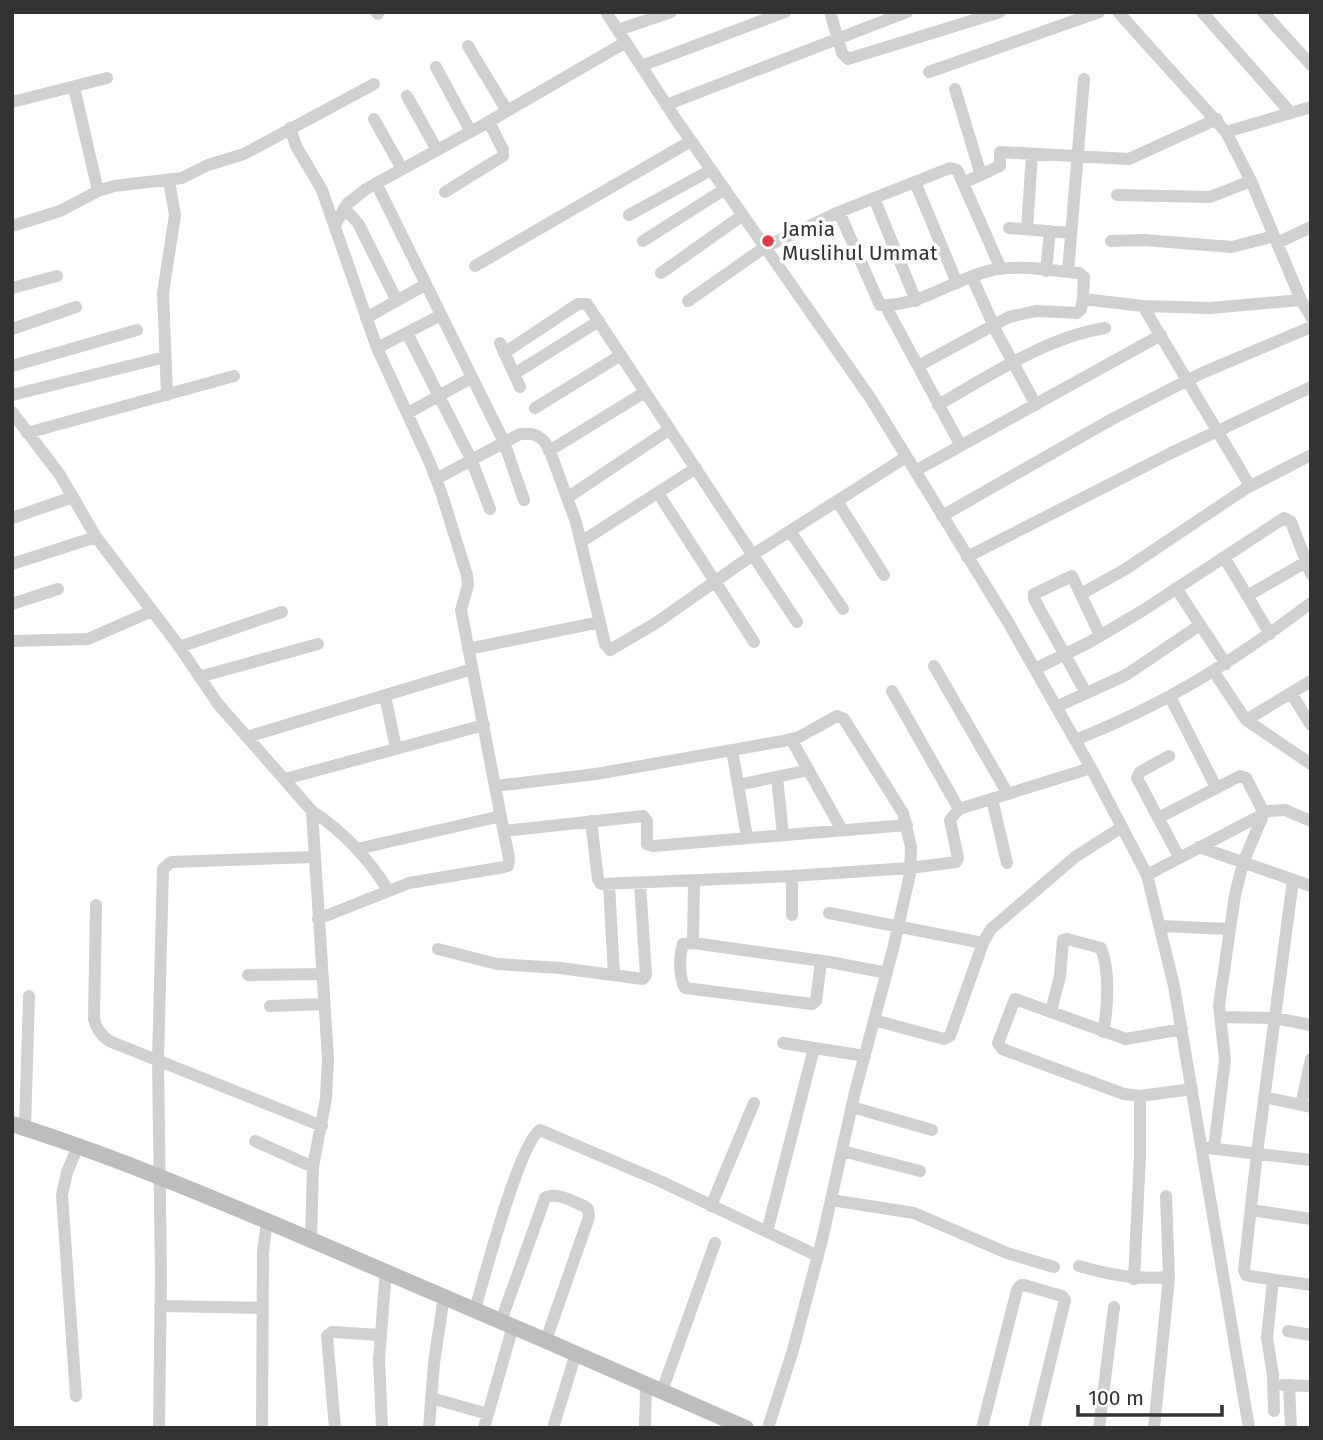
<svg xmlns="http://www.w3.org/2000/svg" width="1323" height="1440" viewBox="0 0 1323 1440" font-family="'Fira Sans',sans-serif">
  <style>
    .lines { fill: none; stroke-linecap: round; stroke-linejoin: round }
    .street { stroke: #d0d0d0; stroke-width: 12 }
    .secondary { stroke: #bdbdbd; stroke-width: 16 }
    .poi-dot { fill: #e63946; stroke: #fff; stroke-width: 2.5 }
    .labels { text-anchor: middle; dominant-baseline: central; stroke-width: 7; stroke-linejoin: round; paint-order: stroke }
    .poi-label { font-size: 21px; fill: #333; stroke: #fff; text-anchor: start }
  </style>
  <rect width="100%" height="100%" fill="#fff"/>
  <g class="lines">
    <path class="street" d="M376,12L378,14
      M606,12L675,118L871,399L1008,622L1091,768L1147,875L1174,986L1249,1428
      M830,12L842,53L848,59L1000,12
      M1118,12L1226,132L1251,181L1301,300L1311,317
      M1202,12L1291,113
      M1263,12L1311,65
      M618,30L671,12
      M468,46L507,111
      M641,66L785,12
      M436,67L471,132
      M929,72L1099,12
      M74,87L98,191
      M955,89L981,175
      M407,96L437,150
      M12,102L107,78
      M666,105L907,12
      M374,119L402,169
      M290,128L296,146L322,190L377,348L430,463L442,495L467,575L468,585L461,610L509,859L508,866L504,867L409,883L318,919
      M1226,132L1311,107
      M915,182L957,283
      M376,183L504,442L524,500
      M963,183L1000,166V152L1129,159L1217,119
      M445,192L503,156V150L489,122
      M1117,195L1210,197L1251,181
      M874,198L916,301
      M344,208L358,223L397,301
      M839,212L880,305C922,307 953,278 993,270C1019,264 1052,271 1079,273L1084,277L1083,299L1143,306L1210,308L1301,300
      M629,215L711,170
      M335,225L347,204L366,189L483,125L626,42
      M12,226L60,211L98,191L114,186L182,178L208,165L244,154L374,84
      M1009,228L1071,233
      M1027,229L1032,154
      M643,241L725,189
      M1111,241L1144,240L1232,247L1274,236
      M1277,243L1311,227
      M475,266L691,141
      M1046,271L1050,231
      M1068,272L1084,79
      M661,273L743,215
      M972,277L997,333L1036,405
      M12,288L57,276
      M688,301L765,247L839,212L950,168L957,170L959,174L1001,269
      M885,305L961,446
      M1143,306L1250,486
      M366,318L425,285
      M12,329L76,307
      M407,333L471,459L490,509
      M500,343L520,387
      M377,348L441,315
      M504,353L578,304H587L797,622
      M12,366L137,330
      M918,366L1009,317L1036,311L1077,313L1081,309L1083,299
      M514,374L599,321
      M12,395L165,357
      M167,395L163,293L175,215L169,181
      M938,405C989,376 1047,337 1105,328
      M535,408L621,355
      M12,412L60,475L96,537L176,642L218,704L312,811L328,1058L326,1098L313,1167L311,1239
      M408,413L471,378
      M27,433L234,376
      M549,451L645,392
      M915,471L1161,335
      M436,479L520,434H532L539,437L545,442L551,454L576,522L605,644L610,650L656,623L754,554L906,457
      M658,493L754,642
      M567,498L670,429
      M837,501L884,575
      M942,516L1114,418L1202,373L1311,327
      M12,518L73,497
      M790,531L843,609
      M581,542L696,468
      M967,557L1171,453L1311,387
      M1224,557L1270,634
      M12,564L96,537
      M1176,588L1226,664
      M1081,594L1124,570L1245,489L1311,455
      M1247,596L1306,562
      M12,604L58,589
      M12,641L88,639L152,611
      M179,647L282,612
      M468,649L600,622
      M934,666L1008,794
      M1035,669L1088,643L1142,611L1284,518L1291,522L1311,574
      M1214,672L1246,720L1311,764
      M199,677L318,644
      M892,691L959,809
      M1086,693L1034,599V594L1072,576L1100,635
      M1291,693L1311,725
      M385,696L396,748
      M1170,697L1216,787
      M1056,707L1126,675L1200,625
      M1246,720L1311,681
      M247,737L472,669
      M791,739L842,830
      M1075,740C1167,704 1232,662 1311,603
      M732,750L747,837
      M1169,756L1140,772L1137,778L1179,857
      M777,777L783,835
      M285,779L484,725
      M738,785L809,770
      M495,786L596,774L783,741L799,737L837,716L844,719L903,813L911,847L910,874L894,945L855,1092L822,1240L793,1350L768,1428
      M992,799L1007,863
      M312,811C344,832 368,858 388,890
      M1158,818L1240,776L1246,778L1264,813L1243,863L1235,895L1219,1005L1225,1060L1214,1148
      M591,821L598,879L601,884L792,876L910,868L956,862L958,858L950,820L959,809L1091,768
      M504,831L643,816L647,821V844L653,846L907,825
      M1199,847L1311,886
      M357,849L501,816
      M1147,875L1269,811L1285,810L1311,821
      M792,876V915
      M1293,880L1257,1153L1244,1270L1246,1275L1250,1276L1311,1285
      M694,882L693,943L683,944C679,956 679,978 685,988L812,1004L816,1001L821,961
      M609,884L614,975
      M96,905L94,1019C96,1029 101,1035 109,1041L322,1126
      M829,913L983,943
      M1161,926L1230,929
      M693,943L830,962L887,973
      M438,949L497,964L560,968L643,979L646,975L640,883
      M248,975L322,974
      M270,1006L324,1004
      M1051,1011L1060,976L1063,940L1067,939L1101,948C1110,970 1108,1009 1103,1032
      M1221,1017L1275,1018L1311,1025
      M874,1020L944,1039L950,1036L983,943L991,929L1075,857L1122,827
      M1182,1029L1126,1039L1015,999L998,1043L1002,1049L1124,1094L1140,1096L1192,1089
      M783,1043L865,1056
      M1264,1097L1311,1107
      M1301,1105L1311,1059
      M852,1107L932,1130
      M25,1128L29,996
      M255,1141L313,1167
      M1208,1148L1311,1160
      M842,1151L920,1171
      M831,1200L914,1213L1007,1253L1054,1267
      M711,1206L754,1103
      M1251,1210L1311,1219
      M767,1232L814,1048
      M1079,1266C1110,1275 1137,1280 1169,1277
      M1134,1279L1140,1156V1096
      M1273,1280L1267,1338L1273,1375L1274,1411
      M160,1306L263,1308
      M475,1309C484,1279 519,1143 540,1130L660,1181L818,1256
      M501,1321L545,1198C557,1191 573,1202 584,1206L588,1209L589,1217L546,1340
      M1288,1331L1311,1335
      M1283,1385L1311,1386
      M1289,1385L1291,1428
      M662,1391L715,1243
      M76,1396L62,1195L67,1172L78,1146
      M431,1398L488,1414
      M159,1428L161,1274L158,1060L163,869L171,862L314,857
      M262,1428L263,1252L267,1221
      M335,1428L327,1336L332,1332L380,1335
      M382,1428L379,1359L386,1270
      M429,1428L434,1363L444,1296
      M484,1428L513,1326
      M553,1428L576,1353
      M645,1428L646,1384
      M982,1428L1017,1290L1021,1285H1024L1062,1296L1065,1300L1034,1428
      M1099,1428L1114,1307
      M1154,1428L1169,1277L1166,1196"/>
    <path class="secondary" d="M12,1124C102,1152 188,1188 274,1224C432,1291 589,1359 746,1428"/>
  </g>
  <circle class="poi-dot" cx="768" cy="241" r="7"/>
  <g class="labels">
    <g class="poi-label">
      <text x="782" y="229">Jamia<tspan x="782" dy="24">Muslihul Ummat</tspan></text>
    </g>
  </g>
  <rect width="1323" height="1440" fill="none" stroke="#333333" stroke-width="28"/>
  <path d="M1078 1405v10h144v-10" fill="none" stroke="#333333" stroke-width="3.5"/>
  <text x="1088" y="1405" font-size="21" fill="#333333" stroke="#ffffff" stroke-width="5" paint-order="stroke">100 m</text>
</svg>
